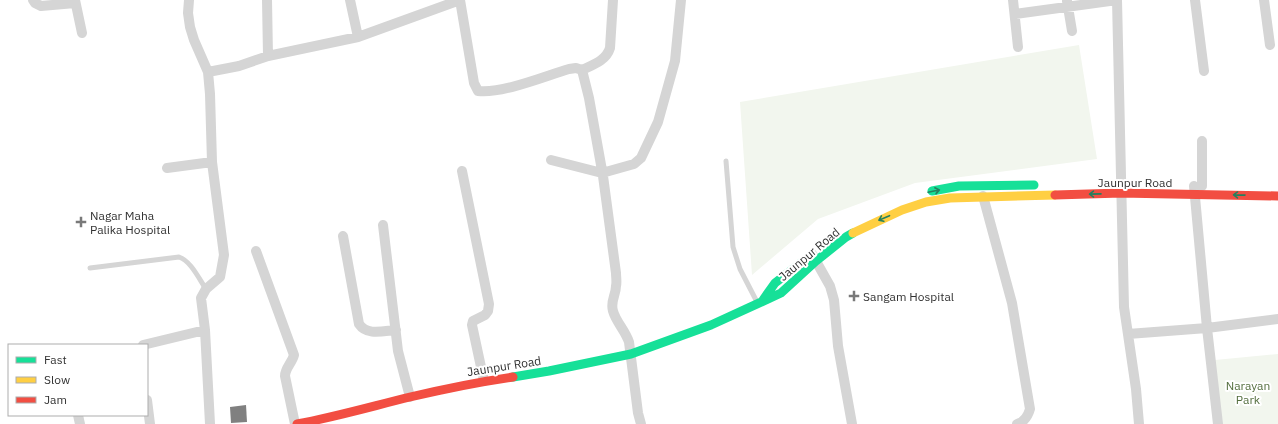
<svg xmlns="http://www.w3.org/2000/svg" width="1278" height="424" viewBox="0 0 1278 424" font-family="'IBM Plex Sans',sans-serif">
  <style>
    .green { fill: #f2f6ee }
    .building { fill: #808080 }
    .lines { fill: none; stroke-linecap: round; stroke-linejoin: round }
    .lane { stroke: #d5d5d5; stroke-width: 5 }
    .street { stroke: #d5d5d5; stroke-width: 10 }
    .fast { stroke: #16e098; stroke-width: 9 }
    .slow { stroke: #ffcf43; stroke-width: 9 }
    .jam { stroke: #f24e42; stroke-width: 9 }
    .oneway { stroke: #25805f }
    .poi-dot { fill: #797979; stroke: #fff; stroke-width: 1.5 }
    .labels { text-anchor: middle; dominant-baseline: central; stroke-width: 4; stroke-linejoin: round; paint-order: stroke }
    .street-label { font-size: 12px; fill: #313131; stroke: #fff }
    .poi-label { font-size: 12px; fill: #313131; stroke: #fff; text-anchor: start }
    .park-label { font-size: 12px; fill: #546e3e; stroke: #fff }
  </style>
  <rect width="100%" height="100%" fill="#fff"/>
  <path class="green" d="M1079,45L1097,159L915,183L818,219L752,275L740,102Z
    M1278,354V424H1219L1215,360Z"/>
  <path class="building" d="M246,405L247,422L231,423L230,407Z"/>
  <g class="lines">
    <path class="lane" d="M726,161L733,247L740,269L757,302
      M90,268L179,257C191,261 199,279 206,289"/>
    <path class="street" d="M33,0L35,3L41,6L75,3
      M75,0L82,33
      M189,0L188,13L190,27L194,40L208,72L210,94L212,162L224,255L220,277L206,289L201,298L205,330L210,424
      M267,0L268,56
      M350,0L358,37L460,0
      M460,0L474,83L478,91C502,94 545,76 569,69L576,68L582,70L589,98L603,176L616,273C616,277 617,282 616,286C616,295 610,301 613,311C616,322 625,330 629,342L638,413L641,424
      M1013,0L1018,47
      M1117,0L1124,307L1136,389L1139,424
      M1195,0L1204,71
      M1264,0L1270,45
      M1067,1L1072,31
      M1015,14L1117,0
      M582,70C592,65 606,61 610,48L613,0
      M208,72L239,66L268,56L358,37
      M1202,141V186
      M551,160L602,173L634,164L641,158L658,122L675,61L681,0
      M167,168L212,162
      M462,171L489,304L488,311L485,315L473,321L472,325L484,381
      M1194,186L1207,328L1218,424
      M983,196L1012,303L1030,409C1028,416 1024,422 1017,424
      M383,225L398,351L410,397
      M343,236L359,324C367,336 383,331 396,330
      M256,251L294,355C292,363 285,368 285,376L295,424
      M812,254L830,286L834,300L838,346L852,424
      M1128,334L1207,328L1278,319
      M143,345L205,330
      M147,400L150,424
      M78,415L80,424"/>
    <path class="fast" d="M932,191L959,186L1034,185
      M763,300L775,283L802,262
      M513,377L549,371L631,354L711,325L781,293L816,261L846,237L853,233"/>
    <path class="slow" d="M853,233L902,210L926,202L950,198L1055,195"/>
    <path class="jam" d="M1055,195L1121,193L1278,196
      M297,424C335,417 373,406 410,397C444,389 478,382 513,377"/>
  </g>
  <defs><path id="oneway-shaft" d="M-6 0H5M1.5-3L5.5 0L1.5 3" fill="none" stroke-width="1.6" stroke-linecap="round" stroke-linejoin="round"/></defs>
  <g class="oneway">
    <use href="#oneway-shaft" transform="translate(934 191) rotate(-12)"/>
    <use href="#oneway-shaft" transform="translate(1095 194) rotate(179)"/>
    <use href="#oneway-shaft" transform="translate(1239 195) rotate(-179)"/>
    <use href="#oneway-shaft" transform="translate(884 218) rotate(157)"/>
  </g>
  <g class="poi-dot">
    <path d="M79 216h4v4h4v4h-4v4h-4v-4h-4v-4h4z"/>
    <path d="M852 290h4v4h4v4h-4v4h-4v-4h-4v-4h4z"/>
  </g>
  <g class="labels">
    <g class="street-label">
      <text x="1135" y="182">Jaunpur Road</text>
      <text transform="translate(809 254) rotate(-40)">Jaunpur Road</text>
      <text transform="translate(504 366) rotate(-9)">Jaunpur Road</text>
    </g>
    <g class="poi-label">
      <text x="90" y="215">Nagar Maha<tspan x="90" dy="14">Palika Hospital</tspan></text>
      <text x="863" y="296">Sangam Hospital</text>
    </g>
    <g class="park-label">
      <text x="1248" y="385">Narayan<tspan x="1248" dy="14">Park</tspan></text>
    </g>
  </g>
  <rect x="8" y="344" width="140" height="72" fill="#ffffff" stroke="#adadad"/>
  <rect x="16" y="357" width="20" height="6" fill="#16e098" stroke="#adadad"/>
  <text x="44" y="364" font-size="12" fill="#313131">Fast</text>
  <rect x="16" y="377" width="20" height="6" fill="#ffcf43" stroke="#adadad"/>
  <text x="44" y="384" font-size="12" fill="#313131">Slow</text>
  <rect x="16" y="397" width="20" height="6" fill="#f24e42" stroke="#adadad"/>
  <text x="44" y="404" font-size="12" fill="#313131">Jam</text>
</svg>
